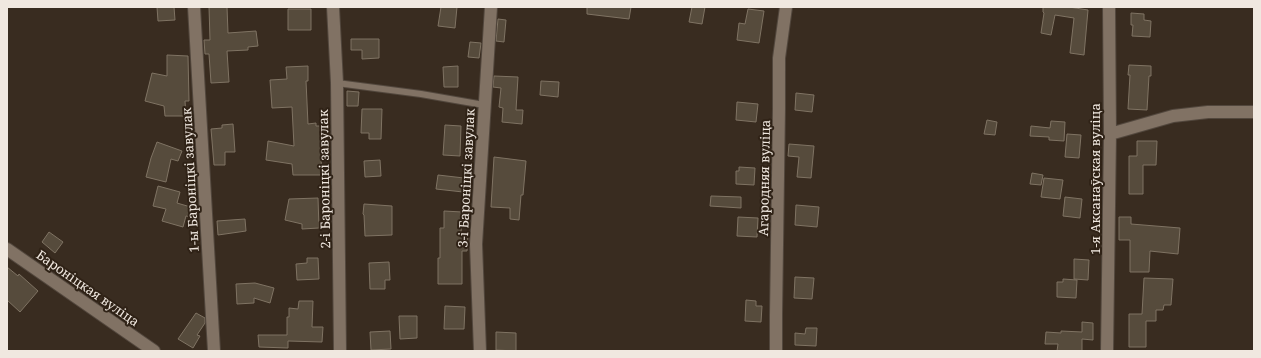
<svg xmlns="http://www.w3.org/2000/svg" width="1261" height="358" viewBox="0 0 1261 358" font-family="'Noto Serif',serif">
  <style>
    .building { fill: #564b3c; stroke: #7f7363 }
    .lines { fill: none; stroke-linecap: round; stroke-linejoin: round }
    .service-casing { stroke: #52473d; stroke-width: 8 }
    .minor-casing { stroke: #52473d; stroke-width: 14 }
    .service { stroke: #817264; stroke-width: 6 }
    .minor { stroke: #817264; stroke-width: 12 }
    .labels { text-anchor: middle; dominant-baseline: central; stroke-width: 4; stroke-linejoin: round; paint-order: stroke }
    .street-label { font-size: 13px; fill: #f0e8e0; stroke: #2f2216 }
  </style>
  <rect width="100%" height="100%" fill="#392c20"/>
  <path class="building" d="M157,7H174L175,20L158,21Z
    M209,7H227L228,33L256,31L258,46L248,47V50L227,51L229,82L211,83L209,54H205L204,40H210Z
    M441,7H457L455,28L438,26Z
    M587,7H631L629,19L587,14Z
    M692,7H705L702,24L689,22Z
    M1043,7H1069L1088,10L1084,55L1070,53L1074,18L1055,15L1051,35L1041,33L1044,13L1043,12Z
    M288,9H311V30H288Z
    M748,9L764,11L759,43L737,40L739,23L745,24Z
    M1131,13L1144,14V20L1151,21L1150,37L1132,36L1133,25H1131Z
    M498,19L506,20L504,42L496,41Z
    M351,39H379V58L362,59V50H351Z
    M470,42L481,43L479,58L468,57Z
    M167,55L188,56L189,101H185L186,116H165L164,106L145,101L152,73L167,76Z
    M1129,65L1151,66V76H1149L1147,110L1128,109L1130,75H1128Z
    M308,66V81H306L308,124L316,123V126H320L321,146H327V158H321L322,175H293L292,164L266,160L268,141L294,146L292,107L272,108L270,80L287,79L286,67Z
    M458,66V87H444L443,67Z
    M494,76L518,77L516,110H523L522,124L502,122L503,108L499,107L501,88L493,87Z
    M541,81L559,82L558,97L540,95Z
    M347,91L359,92L358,106H347Z
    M796,93L814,95L812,112L795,110Z
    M737,102L758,104L756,122L736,120Z
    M362,109H382L381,139H369V133H361Z
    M987,120L997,122L995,135L984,134Z
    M1051,121L1065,122L1064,141L1049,140V137L1030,136L1031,126L1050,128Z
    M233,124L235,152H225V165H214L211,129L222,128V125Z
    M445,125L461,126L460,156L443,155Z
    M1067,134L1081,135L1079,158L1065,157Z
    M1137,141H1157L1156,165H1143V194H1129V156H1137Z
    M157,142L182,151L178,161L171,159L166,182L146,177L151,158Z
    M789,144L814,146L811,178L797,177L799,157L788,156Z
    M494,157L526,161L523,195H521L519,220L510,219V208L491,207Z
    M380,160L381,176L365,177L364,161Z
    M739,167L755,168L754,185L736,184V171H739Z
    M1032,173L1043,175L1041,185L1030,184Z
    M438,175L464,178L463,192L436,189Z
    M1044,178L1063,180L1060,199L1041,197Z
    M158,186L180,192L177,203L194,208L191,217L186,216L183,227L162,221L166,209L153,206Z
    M711,196L741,197V208L710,206Z
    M1065,197L1082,199L1080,218L1063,216Z
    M318,198L319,228L302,229V224L285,220L289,199Z
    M364,204L392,206V235L365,236L364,215L363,214Z
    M796,205L819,207L817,227L795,225Z
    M444,211L462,212L461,234H468L467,251H462V284H438V258H440V228H444Z
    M738,217L758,218L757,237L737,236Z
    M1119,217H1131V224L1180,228L1178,254L1150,251L1149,272H1130V240H1119Z
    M245,219L246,231L218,235L217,221Z
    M49,232L63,242L55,253L42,242Z
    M307,258H318L319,279L297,280L296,264L307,263Z
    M1074,259L1089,260L1088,280L1074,279Z
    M389,262L390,280H385V289H370L369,263Z
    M7,267L18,276L19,274L38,291L20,312L7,300Z
    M795,277L814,278L812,299L794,298Z
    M1144,278L1173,279L1171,305H1164L1163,310H1156V321H1146V347H1129V314H1142Z
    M1063,279L1077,280L1076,298L1057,297V282H1063Z
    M255,283L274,288L270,303L254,298V303L237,304L236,284Z
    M746,300L756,301V306H762L761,322L745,321Z
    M299,301H313L312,327H323L322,342L288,341V348L259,347L258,335H287V317H289V308L298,309Z
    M445,306L465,307L464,329H444Z
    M196,313L205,318V323L197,335L200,336L193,348L178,339Z
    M399,316H417V338L400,339Z
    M1082,322L1093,323V340L1082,339V351H1057L1058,344H1045L1046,332L1061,333V331L1082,332Z
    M806,328H817L816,346L795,345V333L805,334Z
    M390,331L391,349L371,350L370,332Z
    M496,332L516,333V351L496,350Z"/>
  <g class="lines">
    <defs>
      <path id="service" d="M337,83L421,94L484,105"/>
      <path id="minor" d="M194,7L214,351
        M333,7L337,83L340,351
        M1110,134L1173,116L1208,112H1254
        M7,249L154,351
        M480,351L476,244L491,7
        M776,351V315L779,108V58L786,7
        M1107,351L1110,134L1109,7"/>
    </defs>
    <use href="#service" class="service-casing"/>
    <use href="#minor" class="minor-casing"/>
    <use href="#service" class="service"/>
    <use href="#minor" class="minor"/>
  </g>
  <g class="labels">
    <g class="street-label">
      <text transform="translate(466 178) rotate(-87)">3-і Бароніцкі завулак</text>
      <text transform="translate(764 178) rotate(-89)">Агародняя вуліца</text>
      <text transform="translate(324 179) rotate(-91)">2-і Бароніцкі завулак</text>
      <text transform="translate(1095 179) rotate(-90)">1-я Аксанаўская вуліца</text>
      <text transform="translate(190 180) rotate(-93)">1-ы Бароніцкі завулак</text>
      <text transform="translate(88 288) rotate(35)">Бароніцкая вуліца</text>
    </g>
  </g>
  <rect width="1261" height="358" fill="none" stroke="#f0e8e0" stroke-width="16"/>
</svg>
